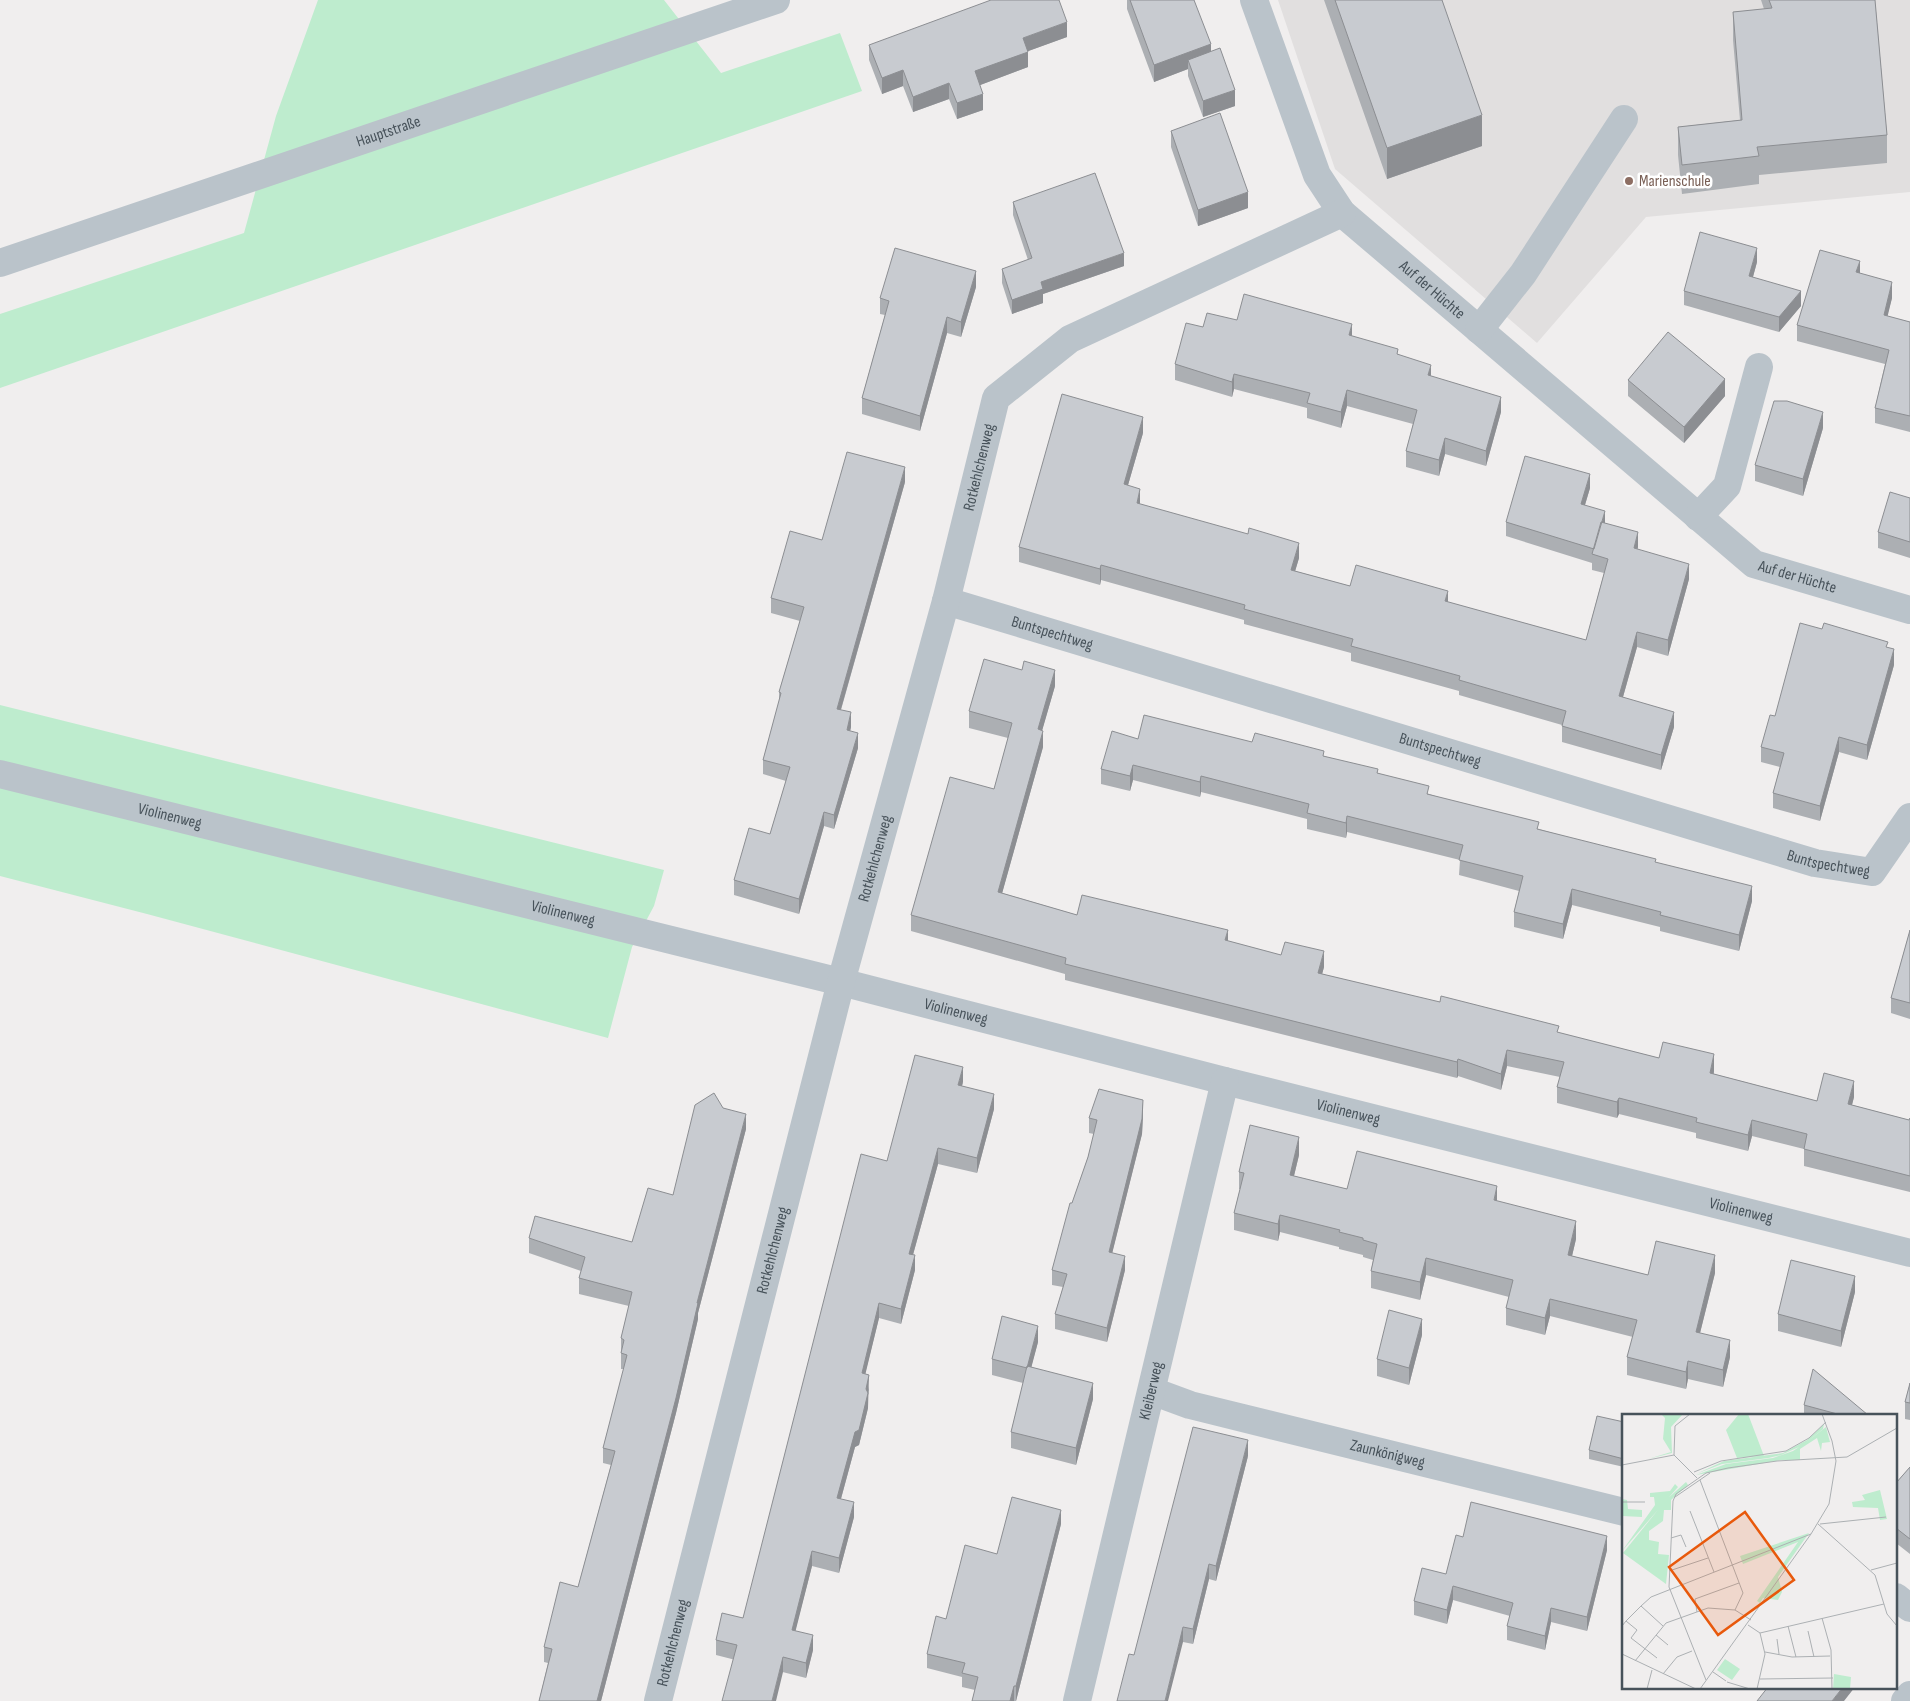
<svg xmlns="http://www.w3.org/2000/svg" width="1910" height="1701" viewBox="0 0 1910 1701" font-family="'Sofia Sans Condensed',sans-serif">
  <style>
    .education { fill: #e1dfdf }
    .green { fill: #beecce }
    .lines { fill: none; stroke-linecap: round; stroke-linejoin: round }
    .minor { stroke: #bac3ca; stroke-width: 28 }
    .wall { fill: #acafb3 }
    .shaded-wall { fill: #8c8e92 }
    .building { fill: #c8cbd0; stroke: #8c8e92 }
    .education-dot { fill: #8d6e63; stroke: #fff; stroke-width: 2 }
    .labels { text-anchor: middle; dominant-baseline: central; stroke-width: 5; stroke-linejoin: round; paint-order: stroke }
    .street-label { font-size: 16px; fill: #47525a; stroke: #fff }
    .education-label { font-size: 16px; fill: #785e54; stroke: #fff; text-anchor: start }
    .inset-road { fill: none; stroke: #acb0b3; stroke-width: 1 }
    .view { fill: #e8590c; fill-opacity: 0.15; stroke: #e8590c; stroke-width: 2.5 }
    .inset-edge { fill: none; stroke: #47525a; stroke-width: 2.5 }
  </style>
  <rect width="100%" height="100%" fill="#f0eeee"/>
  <path class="education" d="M1278,0H1910V192L1646,217L1537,343L1335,169Z"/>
  <path class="green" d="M318,0H664L721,73L840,33L862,91L0,388V314L244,233L276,116Z
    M0,705L664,870L654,906L632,947L608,1038L147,914L0,876Z"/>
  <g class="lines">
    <g class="minor">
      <path id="s1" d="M1254,0L1317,175L1342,213L1754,564L1910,610"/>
      <path id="s2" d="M0,263L776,0"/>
      <path d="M1479,330L1523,274L1624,119"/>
      <path d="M1698,517L1727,486L1759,367"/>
      <path id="s3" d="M946,601L1815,863L1872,872L1910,817"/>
      <path id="s4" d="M0,774L841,982L1225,1081L1910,1253"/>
      <path id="s5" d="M1152,1391L1190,1405L1624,1512"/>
      <path d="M1896,1597L1910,1608"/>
      <path id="s6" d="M658,1701L841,982L946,601L996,398L1070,339L1342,213"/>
      <path id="s7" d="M1077,1701L1225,1081"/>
      <path d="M1905,1701L1910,1695"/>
    </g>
  </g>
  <path class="wall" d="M1127,0H1194L1211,52L1235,106L1203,117L1188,76V69L1154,82L1127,9Z
    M1324,0H1442L1482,146L1387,179Z
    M1761,0H1875L1887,135V163L1759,175V184L1682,194L1678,155V127L1740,120L1733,40V12L1764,9Z
    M1067,37L1028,51V67L980,85L983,110L957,119L949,99L913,112L903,86L882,94L869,60V45Z
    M1171,131L1248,208L1198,226L1171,147Z
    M1013,202L1124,266L1043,294V303L1012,314L1002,283V269L1028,260L1013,215Z
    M1757,262L1753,277L1801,306L1779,332L1684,305V291Z
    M1860,273L1892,298L1887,316L1910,322V432L1875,423V408L1885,364L1797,341V325Z
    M976,287L961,337L947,333L920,431L862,414V398L885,315L880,314V298Z
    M1237,320L1352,336L1398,354L1431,376L1501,412L1486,466L1445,454L1439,476L1406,467V451L1413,424L1347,406L1341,428L1307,418V408L1234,389L1232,397L1175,380V364L1203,327Z
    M1628,380L1725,396L1684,443L1628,396Z
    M1823,428L1803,496L1755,481V465Z
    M1143,433L1128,485L1140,504L1299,558L1295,571L1350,586L1448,602L1586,640L1604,573L1592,570V563L1506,536V522L1590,488L1585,505L1605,523L1638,547L1637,549L1689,579L1668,656L1637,647L1623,697L1674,727L1661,770L1562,742V725L1459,695V691L1351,661V653L1244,624V620L1101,580L1100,585L1019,562V547Z
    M905,482L841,710L851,727L850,731L858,748L834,829L824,826L799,914L734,895V880L770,834L786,781L763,774V760L779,702V692L800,621L771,613V598L822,540Z
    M1910,498V558L1878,548V532Z
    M1888,648L1894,665L1867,760L1839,752L1820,821L1773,808V793L1780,767L1761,762V747L1775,716Z
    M1022,670L1055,686L1042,730L1043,747L1002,893L1077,915L1228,941L1324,967L1322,974L1659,1058L1714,1071V1074L1817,1101L1854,1097L1852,1105L1909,1120L1910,1118V1192L1804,1166V1149L1752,1136L1748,1151L1696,1138V1133L1619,1114L1617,1118L1557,1103V1087L1560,1077L1507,1066L1501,1090L1458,1076L1457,1078L1065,980V974L911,931V915L994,789L1008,738L969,728V711Z
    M1138,739L1252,742L1324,756L1378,773L1429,794L1539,829L1656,863L1752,901L1739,951L1660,931V927L1572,905L1563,939L1514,927V912L1519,891L1459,875L1460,860L1347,832L1346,838L1307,829V819L1201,792L1200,797L1133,780L1130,791L1101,784V769Z
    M1910,930V1019L1891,1013V998Z
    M963,1082L962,1086L994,1109L977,1173L938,1164L913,1255L915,1270L901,1324L879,1318L865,1374L869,1390L868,1395V1408L859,1445L855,1447L841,1499L854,1517L839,1573L812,1566L795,1631L813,1650L806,1678L716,1655V1640L743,1618L887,1161Z
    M723,1108L746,1129L698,1313V1319L676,1413L601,1701H539L548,1663L544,1662V1647L578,1587L611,1465L603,1463V1448L624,1369H621V1338L629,1306L579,1294V1278L581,1271L529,1253V1238L632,1242L673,1195Z
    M1143,1115L1142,1134L1112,1253L1125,1270L1107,1342L1055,1329V1314L1063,1287L1052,1285V1270L1072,1203L1088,1157L1094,1134L1089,1133V1118Z
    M1299,1155L1294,1176L1347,1189L1497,1201L1576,1239L1572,1256L1648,1275L1715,1273L1700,1333L1730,1357L1723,1387L1688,1379L1686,1389L1627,1375V1357L1633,1337L1550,1316L1545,1335L1506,1325V1308L1509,1297L1426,1275L1420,1300L1371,1288V1271L1373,1260L1363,1257V1255L1339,1249V1247L1280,1232L1278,1241L1234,1230V1213L1240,1189H1239V1172Z
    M1855,1292L1841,1347L1778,1331V1314Z
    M1422,1335L1409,1385L1377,1376V1359Z
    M1038,1342L1031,1367L1093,1399L1076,1465L1011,1448V1432L1023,1383L992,1375V1359Z
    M1910,1383V1420L1905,1419V1402Z
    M1804,1405L1868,1415H1810L1804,1413Z
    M1624,1422V1467L1589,1459V1450Z
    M1248,1456L1216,1581L1209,1579L1193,1644L1183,1642L1134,1655Z
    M1910,1467V1554L1896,1543V1483Z
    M1061,1524L1016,1701H972L975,1690L962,1687V1677L927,1668V1654L946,1619L997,1554Z
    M1463,1537L1607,1550L1587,1631L1551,1622L1545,1650L1507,1640V1626L1510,1616L1453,1600L1447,1624L1414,1615V1601L1446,1574Z"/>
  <path class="shaded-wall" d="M1067,22V37L1023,53V38Z
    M1211,44V61L1188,60V69L1154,82V65Z
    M1028,52V67L975,87V71Z
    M903,70V86L882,94V78Z
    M949,83V99L913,112V97Z
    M1235,90V106L1203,117V101Z
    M983,94V110L957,119V103Z
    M1482,115V146L1387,179V148Z
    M1248,192V208L1198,226V210Z
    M1757,248V262L1749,291V276Z
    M1124,253V266L1043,294V303L1012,314V300L1041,282Z
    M1860,261V276L1856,272Z
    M976,271V287L961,337V322Z
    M1892,282V298L1884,331V315Z
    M1801,291V306L1779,332V317Z
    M947,317V333L920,431V416Z
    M1352,324V340L1349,335Z
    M1431,365V380L1428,375Z
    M1234,374V389L1232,397V382Z
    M1725,379V396L1684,443V427Z
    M1347,390V406L1341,428V412Z
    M1501,397V412L1486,466V451Z
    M1823,412V428L1803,496V479Z
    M1143,417V433L1124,499V484Z
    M1445,438V454L1439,476V460Z
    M905,467V482L837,723V709Z
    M1590,474V488L1581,518V504Z
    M1140,489V504L1137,503Z
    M1605,511V525L1594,549Z
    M1638,532V547L1634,564V548Z
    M1299,543V558L1291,585V570Z
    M1689,564V579L1668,656V640Z
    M1101,565V580L1100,585V569Z
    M1448,591V606L1445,601Z
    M1637,632V647L1619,711V696Z
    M1894,649V665L1867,760V745Z
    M1055,670V686L1038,745V729Z
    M851,712V727L847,745V730Z
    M1674,712V727L1661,770V755Z
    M1043,731V747L998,908V892Z
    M858,733V748L834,829V815Z
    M1839,737V752L1820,821V806Z
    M1133,765V780L1130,791V776Z
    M1201,776V792L1200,797V782Z
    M824,812V826L799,914V899Z
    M1347,816V832L1346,838V823Z
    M1752,886V901L1739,951V935Z
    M1572,889V905L1563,939V924Z
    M1228,930V946L1225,940Z
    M1324,951V967L1318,989V973Z
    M1507,1050V1066L1501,1090V1074Z
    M1714,1054V1071L1710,1089V1073Z
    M1458,1059V1076L1457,1078V1062Z
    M963,1067V1082L958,1100V1085Z
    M1854,1081V1097L1848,1120V1104Z
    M994,1094V1109L977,1173V1158Z
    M1619,1098V1114L1617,1118V1102Z
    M1143,1100V1115L1142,1134L1109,1266V1252Z
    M746,1114V1129L698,1313V1319L676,1413L601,1701H597L697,1303Z
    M1752,1120V1136L1748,1151V1135Z
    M1299,1137V1155L1290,1192V1175Z
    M938,1148V1164L909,1269V1254Z
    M1497,1186V1204L1494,1200Z
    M1280,1215V1232L1278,1241V1224Z
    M1576,1221V1239L1568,1273V1255Z
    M915,1255V1270L901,1324V1309Z
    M1715,1255V1273L1696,1349V1332Z
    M1125,1256V1270L1107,1342V1328Z
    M1426,1258V1275L1420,1300V1282Z
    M1855,1276V1292L1841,1347V1331Z
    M1550,1299V1316L1545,1335V1318Z
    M879,1303V1318L862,1388V1373Z
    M1422,1319V1335L1409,1385V1368Z
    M1038,1326V1342L1027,1384V1368Z
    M1730,1340V1357L1723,1387V1370Z
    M1688,1361V1379L1686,1389V1372Z
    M869,1375L868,1408L859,1445L855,1447L837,1513V1498Z
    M1093,1383V1399L1076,1465V1448Z
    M1248,1440V1456L1216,1581V1566Z
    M854,1502V1517L839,1573V1558Z
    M1061,1510V1524L1016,1701V1686Z
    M1607,1536V1550L1587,1631V1617Z
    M812,1551V1566L792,1645V1630Z
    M1209,1564V1579L1193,1644V1629Z
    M1453,1586V1600L1447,1624V1610Z
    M1551,1608V1622L1545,1650V1636Z
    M1183,1627V1642L1168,1701H1165Z
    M813,1635V1650L806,1678V1663Z
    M783,1657V1672L776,1701H772Z
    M1014,1686V1701H1010Z
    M1843,1687H1855L1844,1701H1832Z"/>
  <path class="building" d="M991,0H1059L1067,22L1023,38L1028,52L975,71L983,94L957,103L949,83L913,97L903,70L882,78L869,45Z
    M1130,0H1194L1211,44L1154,65Z
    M1335,0H1442L1482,115L1387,148Z
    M1769,0H1875L1887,135L1757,147L1759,156L1682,165L1678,127L1742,120L1733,12L1772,8Z
    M1220,48L1235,90L1203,101L1188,60Z
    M1220,113L1248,192L1198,210L1171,131Z
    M1095,173L1124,253L1041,282L1043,289L1012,300L1002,269L1032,258L1013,202Z
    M1700,232L1757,248L1749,276L1801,291L1779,317L1684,291Z
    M895,248L976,271L961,322L947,317L920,416L862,398L889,301L880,298Z
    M1820,250L1860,261L1856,272L1892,282L1884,315L1910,322V416L1875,408L1889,350L1797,325Z
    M1244,294L1352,324L1349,335L1398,349L1397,354L1431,365L1428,375L1501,397L1486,451L1445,438L1439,460L1406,451L1417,410L1347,390L1341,412L1307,403L1310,393L1234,374L1232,382L1175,364L1186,323L1203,327L1207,313L1237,320Z
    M1668,332L1725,379L1684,427L1628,380Z
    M1062,394L1143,417L1124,484L1140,489L1137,503L1248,534L1249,528L1299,543L1291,570L1350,586L1356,565L1448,591L1445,601L1586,640L1608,559L1592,554L1601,522L1638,532L1634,548L1689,564L1668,640L1637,632L1619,696L1674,712L1661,755L1562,726L1566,711L1459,680L1460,676L1351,646L1353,639L1244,609L1245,605L1101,565L1100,569L1019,547Z
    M1774,401H1787L1823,412L1803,479L1755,465Z
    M847,452L905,467L837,709L851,712L847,730L858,733L834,815L824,812L799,899L734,880L749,828L770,834L790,767L763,760L781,693L779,692L804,607L771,598L790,531L822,540Z
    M1525,456L1590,474L1581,504L1605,511L1594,549L1506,522Z
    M1890,492L1910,498V542L1878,532Z
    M1800,623L1822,629L1824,623L1888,642L1886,647L1894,649L1867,745L1839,737L1820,806L1773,793L1784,753L1761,747L1770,715L1775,716Z
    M984,659L1022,670L1024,661L1055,670L1038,729L1043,731L998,892L1077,915L1082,895L1228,930L1225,940L1281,955L1285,942L1324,951L1318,973L1440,1002L1441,996L1559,1026L1557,1032L1659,1058L1663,1042L1714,1054L1710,1073L1817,1101L1824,1073L1854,1081L1848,1104L1909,1120L1910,1118V1176L1804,1149L1807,1134L1752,1120L1748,1135L1696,1122L1697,1118L1619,1098L1617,1102L1557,1087L1564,1062L1507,1050L1501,1074L1458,1059L1457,1062L1065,964L1066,958L911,915L950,777L994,789L1012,723L969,711Z
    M1144,715L1252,742L1255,733L1324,751L1323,756L1378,769L1377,773L1429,786L1427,794L1539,822L1537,829L1656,859L1655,862L1752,886L1739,935L1660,915L1661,912L1572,889L1563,924L1514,912L1523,876L1459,860L1463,845L1347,816L1346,823L1307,813L1309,804L1201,776L1200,782L1133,765L1130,776L1101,769L1112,731L1138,739Z
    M1910,930V1003L1891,998Z
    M915,1055L963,1067L958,1085L994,1094L977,1158L938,1148L909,1254L915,1255L901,1309L879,1303L862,1373L869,1375L866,1389L868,1393L859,1430L855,1432L837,1498L854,1502L839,1558L812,1551L792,1630L813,1635L806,1663L783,1657L772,1701H722L737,1645L716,1640L722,1613L743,1618L861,1154L887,1161Z
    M1099,1089L1143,1100L1142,1119L1109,1252L1125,1256L1107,1328L1055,1314L1067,1274L1052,1270L1070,1203H1072L1088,1157L1097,1120L1089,1118Z
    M714,1093L723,1108L746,1114L697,1303H698L676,1398L597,1701H539L552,1649L544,1647L560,1582L578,1587L615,1451L603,1448L627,1355L621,1353L624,1340L621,1338L632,1292L579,1278L585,1257L529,1238L535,1216L632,1242L648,1188L673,1195L695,1105Z
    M1250,1125L1299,1137L1290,1175L1347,1189L1357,1151L1497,1186L1494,1200L1576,1221L1568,1255L1648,1275L1656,1241L1715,1255L1696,1332L1730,1340L1723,1370L1688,1361L1686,1372L1627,1357L1637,1320L1550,1299L1545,1318L1506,1308L1513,1280L1426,1258L1420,1282L1371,1271L1377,1244L1363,1240V1238L1339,1232L1340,1230L1280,1215L1278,1224L1234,1213L1244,1173L1239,1172Z
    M1791,1260L1855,1276L1841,1331L1778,1314Z
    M1389,1310L1422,1319L1409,1368L1377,1359Z
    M1002,1316L1038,1326L1027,1368L992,1359Z
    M1027,1366L1093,1383L1076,1448L1011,1432Z
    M1813,1369L1868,1415H1841L1804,1405Z
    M1910,1383V1403L1905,1402Z
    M1597,1416L1624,1422V1459L1589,1450Z
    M1193,1427L1248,1440L1216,1566L1209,1564L1193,1629L1183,1627L1165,1701H1117L1129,1654L1134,1655Z
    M1910,1467V1539L1896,1528V1483Z
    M1012,1497L1061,1510L1016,1686H1014L1010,1701H972L978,1677L962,1673L965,1663L927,1654L936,1616L946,1619L965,1545L997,1554Z
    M1471,1502L1607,1536L1587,1617L1551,1608L1545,1636L1507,1626L1513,1603L1453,1586L1447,1610L1414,1601L1422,1568L1446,1574L1456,1535L1463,1537Z
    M1768,1687H1843L1832,1701H1757Z"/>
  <circle class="education-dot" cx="1629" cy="181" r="5"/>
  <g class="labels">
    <g class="street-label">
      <text stroke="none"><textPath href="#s2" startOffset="410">Hauptstraße</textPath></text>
      <text stroke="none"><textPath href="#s1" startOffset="350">Auf der Hüchte</textPath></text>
      <text stroke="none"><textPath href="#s6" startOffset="1275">Rotkehlchenweg</textPath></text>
      <text stroke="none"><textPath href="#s1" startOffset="818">Auf der Hüchte</textPath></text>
      <text stroke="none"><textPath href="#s3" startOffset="111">Buntspechtweg</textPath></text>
      <text stroke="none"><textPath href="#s3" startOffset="516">Buntspechtweg</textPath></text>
      <text stroke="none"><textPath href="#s4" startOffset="175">Violinenweg</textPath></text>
      <text stroke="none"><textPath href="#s6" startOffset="870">Rotkehlchenweg</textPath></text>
      <text stroke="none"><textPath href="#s3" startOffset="921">Buntspechtweg</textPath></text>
      <text stroke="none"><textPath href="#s4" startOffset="580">Violinenweg</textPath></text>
      <text stroke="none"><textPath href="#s4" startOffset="985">Violinenweg</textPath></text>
      <text stroke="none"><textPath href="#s4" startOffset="1390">Violinenweg</textPath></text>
      <text stroke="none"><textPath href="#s4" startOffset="1795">Violinenweg</textPath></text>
      <text stroke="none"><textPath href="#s6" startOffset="465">Rotkehlchenweg</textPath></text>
      <text stroke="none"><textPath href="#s7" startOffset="319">Kleiberweg</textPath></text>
      <text stroke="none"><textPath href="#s5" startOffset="244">Zaunkönigweg</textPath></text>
      <text stroke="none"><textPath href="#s6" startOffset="60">Rotkehlchenweg</textPath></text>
    </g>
    <g class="education-label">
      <text x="1639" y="181">Marienschule</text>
    </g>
  </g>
  <g transform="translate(1622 1414)">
    <rect width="275" height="275" fill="#f0eeee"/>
    <path d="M39,0H61L49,13L50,39L26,45L49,38L41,25L43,4ZM117,0H126L142,42L115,44L104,16ZM202,10L201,15L181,31L204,13L208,28L200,29L199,37L195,24L178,35V46H159L74,61L104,50L151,44L171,37L177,33L159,41L146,44L100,50L74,60L102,47L161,39L185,26ZM64,68L66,71L49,86V96H42L41,107L27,117V126L37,128L36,140L47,141L44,170L1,139L44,86ZM53,70L56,73L0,137L33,91L32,83H28V79L48,77ZM258,76L265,105L258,106L256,94L231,93L230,88L243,86L240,81ZM0,85L5,86L6,95L20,96V103L0,102ZM187,119L156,163L160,178L156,186L141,184L138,189L135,187L176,128L121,150L118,142ZM103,245L118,255L110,266L95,256ZM212,260L229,263L228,275H211Z" fill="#beecce"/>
    <path class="inset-road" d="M52,41L53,12L68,0M52,41L75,64M0,51L52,41M72,58L99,47L164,37L187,24L204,8M78,66L121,179L113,196M53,83L88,59M0,88H23M68,97L92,158M196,110L253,161L265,200L275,212M198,110L264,103M49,124L59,121L64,133M249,156L275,149M47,157L86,144M75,198L73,185L117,169M200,204L209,236L210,275M4,207L19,192M126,211L138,219L262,190M0,212L4,207L15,216L9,224L35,244M41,212L19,192L29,183L189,120M166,212L174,243M186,217L192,243M34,221L46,231M155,225L157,240M143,238L170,243L208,242M0,240L74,275M13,247L44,209L86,194L113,196L129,206M91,258L104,267M41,260L55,243L70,237M138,265L211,264M84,266L47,173L51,87L54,80L84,59L106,54L155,47L225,43L275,14M105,268L128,275M25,275L30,256M78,275L189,120L207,90L214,47L210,27L200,0M135,275L143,240L138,219"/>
    <path class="view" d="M123,98L172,166L96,221L47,153Z"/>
    <rect width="275" height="275" class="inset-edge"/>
  </g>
</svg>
